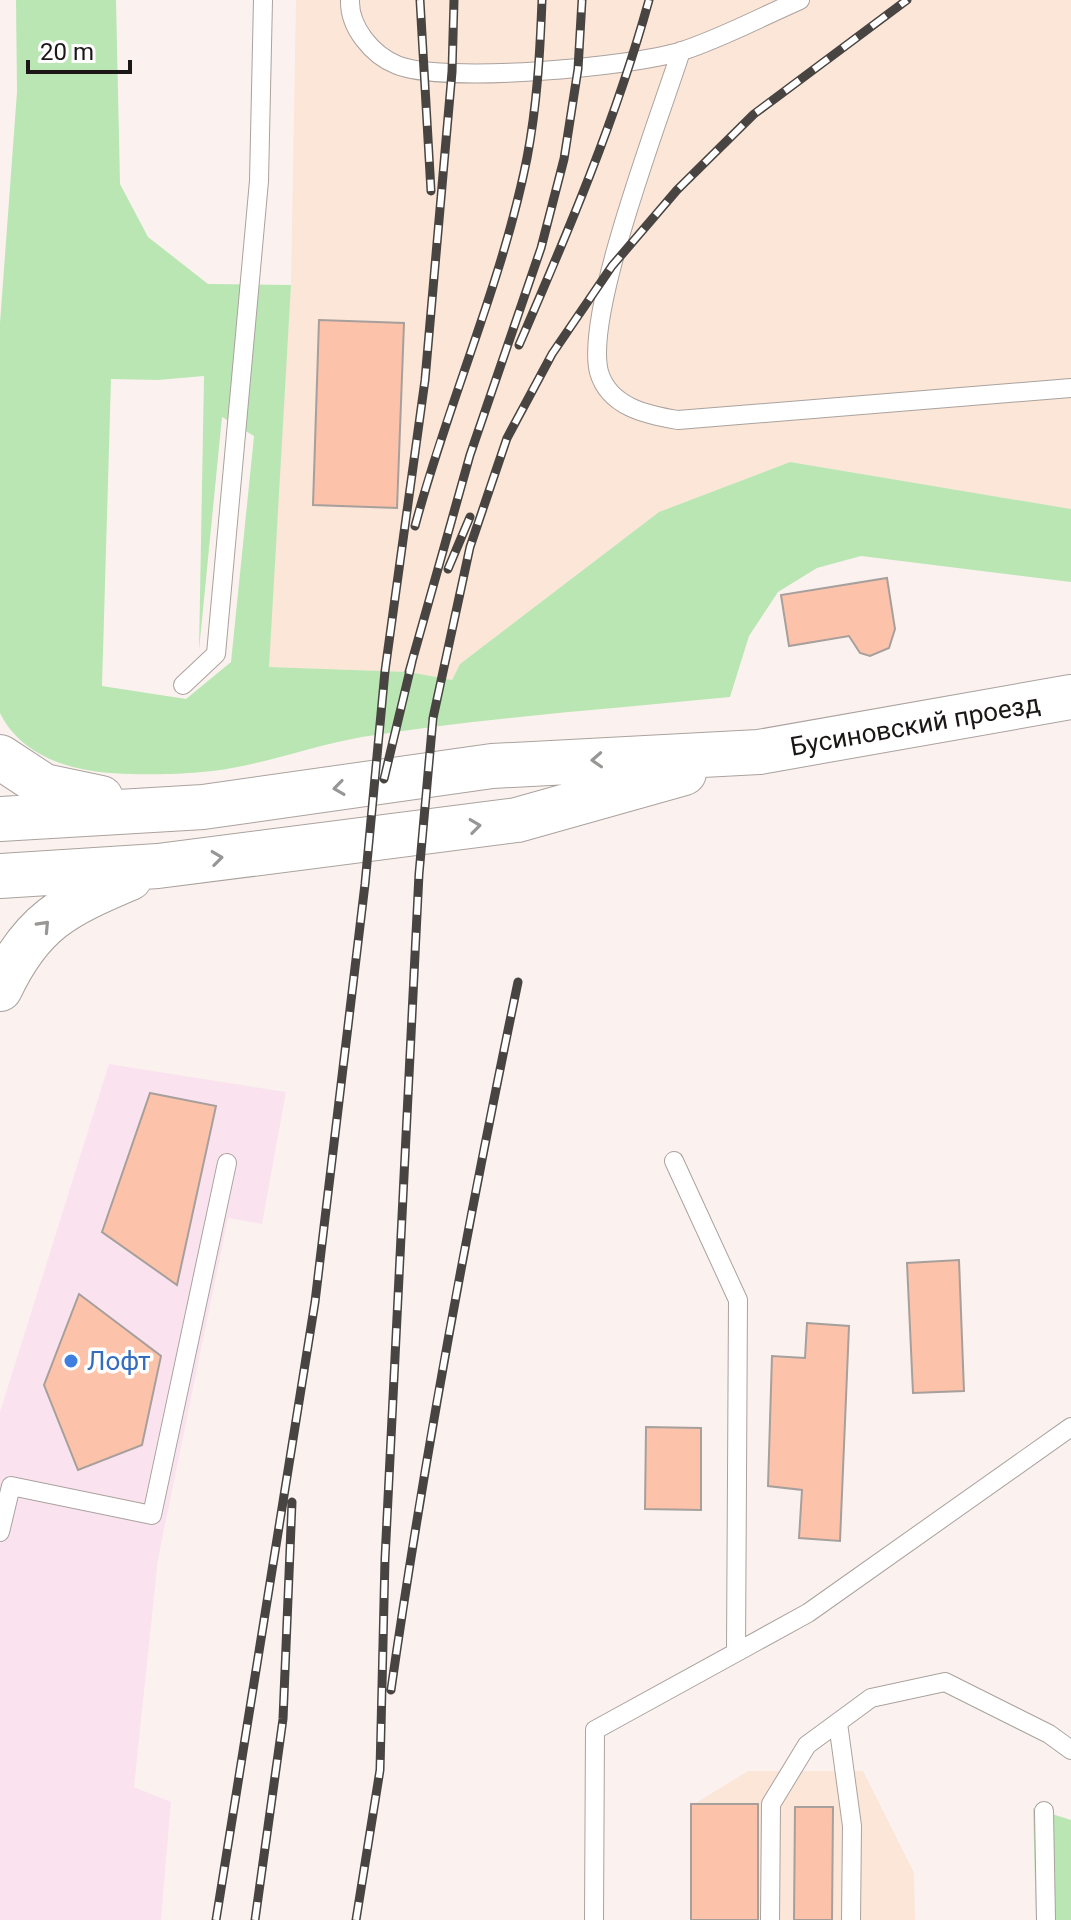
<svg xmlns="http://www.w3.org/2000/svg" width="1071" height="1920" viewBox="0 0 1071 1920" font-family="Roboto,sans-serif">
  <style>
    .commercial { fill: #fae3ef }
    .industrial { fill: #fbe6d8 }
    .green { fill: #bae6b3; fill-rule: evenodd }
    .building { fill: #fcc3aa; stroke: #a79f9c; stroke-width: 2 }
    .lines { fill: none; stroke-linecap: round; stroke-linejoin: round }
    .lane-casing { stroke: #aaa29e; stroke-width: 20 }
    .secondary-casing { stroke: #aaa29e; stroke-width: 46 }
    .lane { stroke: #fff; stroke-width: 18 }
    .secondary { stroke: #fff; stroke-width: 44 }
    .rail-casing { stroke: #484442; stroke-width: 9 }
    .rail { stroke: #fff; stroke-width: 6; stroke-dasharray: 18; stroke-linecap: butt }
    .oneway { stroke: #989796 }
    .shop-dot { fill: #3f7fe0; stroke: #fff; stroke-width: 3 }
    .labels { text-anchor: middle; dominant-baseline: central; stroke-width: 7; stroke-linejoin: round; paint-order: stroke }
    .street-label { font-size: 26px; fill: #1a1716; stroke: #fff }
    .shop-label { font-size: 26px; fill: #366cbe; stroke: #fff; text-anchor: start }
  </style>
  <rect width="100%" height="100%" fill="#fbf2ef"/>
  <path class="commercial" d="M109,1064L286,1092L262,1224L228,1218L158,1559L134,1787L171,1802L161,1920H0V1412Z"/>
  <path class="industrial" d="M296,0H1071V509L790,462L659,512L460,664L452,680L409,672L268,667L291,285Z
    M748,1771H863L914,1873L915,1920H690L691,1806Z"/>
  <path class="green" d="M16,0H116L120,184L148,237L208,284L291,285L269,667L409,672L452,680L460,664L659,512L790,462L1071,509V582L861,556L817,568L778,592L749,636L730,697C607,709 484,718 362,737C318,745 276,760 232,768C197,775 122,777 87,770C51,764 16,746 0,713V323L17,92ZM204,376L199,650L222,417L254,436L231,662L186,699L102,686L111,379L158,380Z
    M1033,1808L1071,1820V1920H1036Z"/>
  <path class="building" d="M319,320L404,323L397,508L313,505Z
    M887,578L895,629L889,648L870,656L860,653L849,636L789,646L781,595Z
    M150,1093L216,1106L177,1285L102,1232Z
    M959,1260L964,1391L913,1393L907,1263Z
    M79,1294L161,1356L142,1445L78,1470L44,1385Z
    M807,1323L849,1326L840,1541L799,1538L802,1490L768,1486L772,1356L805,1358Z
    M646,1427L701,1428V1510L645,1509Z
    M691,1804H758V1920H691Z
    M795,1807H833L832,1920H794Z"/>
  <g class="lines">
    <defs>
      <path id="lane" d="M350,0C349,27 372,55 397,65C444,84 632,67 682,51C722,38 761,17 800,0
        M681,51C660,117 584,313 599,372C609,407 647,415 678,420L1071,388
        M183,685L216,654L259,181L263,0
        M674,1161L738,1300L736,1652
        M0,1532L11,1486L152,1515L227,1163
        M838,1723L852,1826L851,1920
        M1044,1811L1046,1920
        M594,1920L595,1730L808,1613L1071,1427
        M770,1920L771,1804L807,1745L871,1698L945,1682L1049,1734L1071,1750"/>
      <path id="secondary" d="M0,757L44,786L101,798
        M0,819L203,807L492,766L759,752L1071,697
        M0,876L158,866L517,820L684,773
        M0,989C32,921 64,906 130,878"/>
    </defs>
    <use href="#lane" class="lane-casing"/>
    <use href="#secondary" class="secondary-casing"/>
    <use href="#lane" class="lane"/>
    <use href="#secondary" class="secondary"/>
    <defs>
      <path id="rail" d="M420,0L431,191
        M519,345C568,232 616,119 649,0
        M415,526C448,402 502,284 527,158C537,106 540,53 542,0
        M448,569L470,517
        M409,672L470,455L541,248L564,159L578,69L582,0
        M384,779L412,662
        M391,1690C425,1452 469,1217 518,982
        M216,1920L315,1302L365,884L385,671L425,380L452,72L454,0
        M255,1920L283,1719L292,1502
        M356,1920L380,1770L385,1559L419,874L433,718L470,547L507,438L552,354L612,266L677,190L754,114L907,0"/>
    </defs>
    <use href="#rail" class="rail-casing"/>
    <use href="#rail" class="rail"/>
  </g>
  <defs><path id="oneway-chevron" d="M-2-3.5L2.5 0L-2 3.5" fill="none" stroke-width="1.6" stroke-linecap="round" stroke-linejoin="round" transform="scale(2)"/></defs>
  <g class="oneway">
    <use href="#oneway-chevron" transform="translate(597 760) rotate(177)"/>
    <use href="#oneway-chevron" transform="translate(339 788) rotate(172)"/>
    <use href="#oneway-chevron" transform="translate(475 826) rotate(-7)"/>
    <use href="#oneway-chevron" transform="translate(217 858) rotate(-7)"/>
    <use href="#oneway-chevron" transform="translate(44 926) rotate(-47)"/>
  </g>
  <circle class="shop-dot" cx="71" cy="1361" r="8"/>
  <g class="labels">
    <g class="street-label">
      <text transform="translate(915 725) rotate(-10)">Бусиновский проезд</text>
    </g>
    <g class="shop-label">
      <text x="87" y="1361">Лофт</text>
    </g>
  </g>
  <path d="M28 60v12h102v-12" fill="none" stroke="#1a1716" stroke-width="4"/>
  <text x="40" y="60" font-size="24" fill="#1a1716" stroke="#ffffff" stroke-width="6" paint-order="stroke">20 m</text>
</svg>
